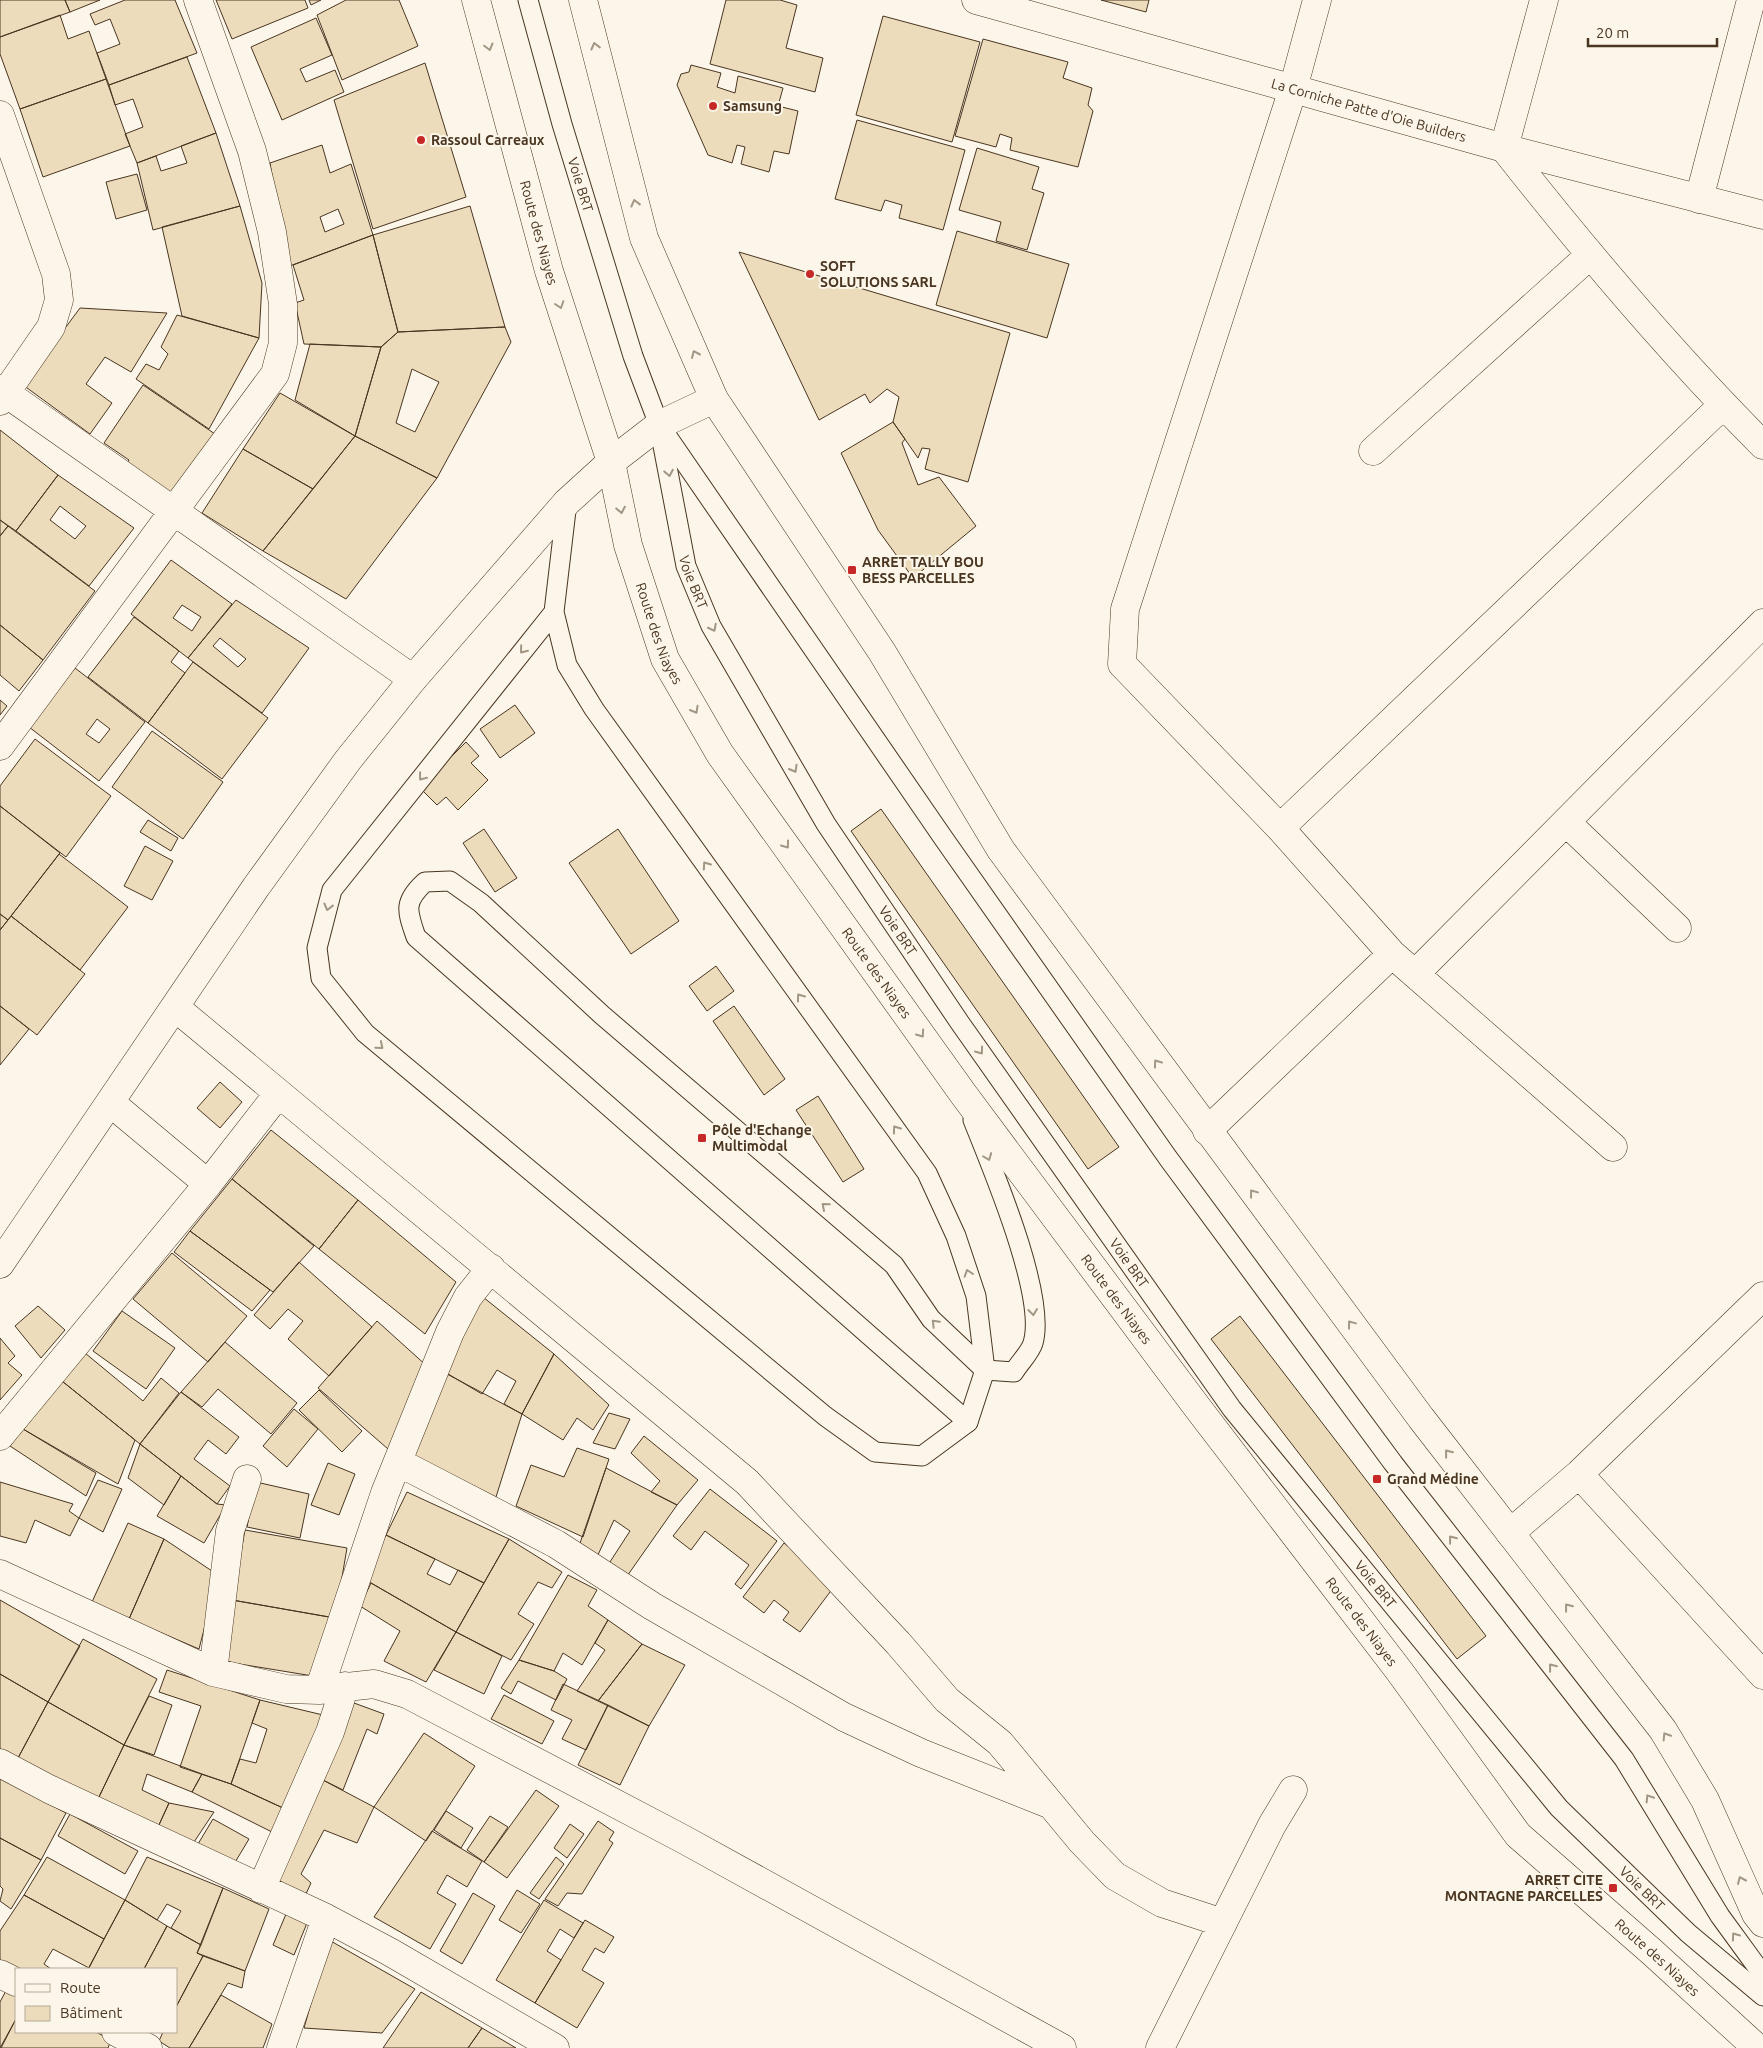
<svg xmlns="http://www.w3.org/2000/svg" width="1763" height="2048" viewBox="0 0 1763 2048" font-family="Ubuntu,sans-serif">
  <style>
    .building { fill: #ecdcbc; stroke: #4a3520; fill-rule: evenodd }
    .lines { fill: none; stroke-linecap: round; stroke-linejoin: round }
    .service-casing { stroke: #4a3520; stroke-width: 21 }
    .minor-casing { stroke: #4a3520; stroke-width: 29 }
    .tertiary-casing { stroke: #4a3520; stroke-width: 29 }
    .primary-casing { stroke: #4a3520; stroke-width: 29 }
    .service { stroke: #fbf6e9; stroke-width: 19 }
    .minor { stroke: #fbf6e9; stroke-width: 28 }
    .tertiary { stroke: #fbf6e9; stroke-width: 28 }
    .primary { stroke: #fbf6e9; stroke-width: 28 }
    .oneway { stroke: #a29684 }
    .poi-dot { fill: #c62828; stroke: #fbf6e9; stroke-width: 2 }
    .labels { text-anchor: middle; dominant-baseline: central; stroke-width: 4; stroke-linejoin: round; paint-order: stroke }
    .poi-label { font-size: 14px; font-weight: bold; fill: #4a3520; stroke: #fbf6e9; text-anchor: start }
    .street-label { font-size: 14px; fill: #4a3520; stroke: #fbf6e9 }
  </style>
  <rect width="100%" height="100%" fill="#fbf6e9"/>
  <path class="building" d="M0,0H65L70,12L0,37Z
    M65,0H100L70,12Z
    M125,0H175L197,53L109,85L97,53L120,44L110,19L95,25L90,14Z
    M216,0H305L308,8L232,39Z
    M309,0H321L311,5Z
    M346,0H399L418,46L342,80L317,15Z
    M726,0H780L797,5L786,48L823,58L815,92L710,64Z
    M1101,0H1149L1146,12Z
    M60,15L68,39L89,31L106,79L20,109L0,54V37Z
    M883,16L980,42L952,142L856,115Z
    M316,18L332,55L300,69L306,82L335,70L344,92L282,120L251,47Z
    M983,39L1068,62L1063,78L1092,88L1088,105L1093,111L1078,167L1010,150L1012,138L1000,134L996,147L955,136Z
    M187,57L216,133L137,163L125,134L143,127L133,99L115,105L109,85Z
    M425,63L466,197L373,229L334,100Z
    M691,65L721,73L717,87L735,93L738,76L783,88L778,106L798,111L789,154L774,151L769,172L741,164L745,147L737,145L732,163L708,155L677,85L681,74L689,72Z
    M106,79L130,146L43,177L20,109Z
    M857,120L965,150L943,230L899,218L902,205L885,200L881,211L835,199Z
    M216,133L240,206L153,230L137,163L156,156L161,171L187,163L181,146Z
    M322,145L330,173L351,164L373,235L287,267L270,163ZM338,209L344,224L325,232L320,217Z
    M977,148L1039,167L1032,189L1044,193L1027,250L996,241L1001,222L959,210Z
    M137,174L147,210L116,219L106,182Z
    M240,206L262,283L259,338L182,316L162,227Z
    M470,206L505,327L398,332L373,235Z
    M957,231L1069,264L1047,338L936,305Z
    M373,235L398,332L381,347L304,344L295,303L304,300L293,265Z
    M739,252L1010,333L968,482L925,469L930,449L922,448L918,458L893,422L899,397L887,389L870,403L865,394L819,420Z
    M80,308L167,313L131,372L105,357L86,384L112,403L90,434L23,385Z
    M177,315L259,338L209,429L136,379L146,364L159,370L168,354L161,347Z
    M505,327L511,342L437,478L355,436L381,347L398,332ZM412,369L439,382L415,432L396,423Z
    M310,344L381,347L355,436L295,400Z
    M143,385L215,434L169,501L123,469L129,460L104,443Z
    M280,393L355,436L313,489L243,449Z
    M893,422L905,439L902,443L918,485L939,477L976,526L913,578L878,530L841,453Z
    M0,430L58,475L16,531L0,520Z
    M355,436L437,478L346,599L263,551Z
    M243,449L313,489L263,551L202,513Z
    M58,475L134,528L89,586L16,531ZM60,506L86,526L75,539L50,520Z
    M0,520L8,526L0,536Z
    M8,526L95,591L43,660L0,625V536Z
    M171,560L232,604L188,658L131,614ZM182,605L201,617L192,631L173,618Z
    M236,600L309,648L262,713L188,658ZM220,638L246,659L238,667L213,646Z
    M134,617L179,651L171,662L185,673L148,723L88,677Z
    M0,625L43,660L19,691L0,675Z
    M193,662L268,718L222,779L148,723Z
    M75,668L145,722L99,781L29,727ZM97,719L110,729L99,743L86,734Z
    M0,700L7,706L0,715Z
    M515,705L535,733L500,758L480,729Z
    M152,731L223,782L183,839L112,787Z
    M35,739L111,796L66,857L0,806V786Z
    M466,742L479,756L471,763L488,780L458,810L446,797L437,805L420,788Z
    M0,806L60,853L8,920L0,914Z
    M881,809L1119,1147L1088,1169L851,831Z
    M148,820L178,838L171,851L140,832Z
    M484,829L517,878L495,892L463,843Z
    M618,829L679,921L631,954L569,863Z
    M145,846L173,861L152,900L124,886Z
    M59,854L128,907L80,970L11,916Z
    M0,914L8,920L0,930Z
    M11,916L85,974L37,1035L0,1006V930Z
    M716,966L734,991L707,1011L689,986Z
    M0,1006L29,1029L0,1065Z
    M734,1006L785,1079L764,1095L713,1021Z
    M220,1082L242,1102L220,1128L197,1108Z
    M818,1096L864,1169L843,1182L796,1110Z
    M271,1130L358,1200L319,1249L232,1179Z
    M232,1179L314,1246L273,1292L190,1231Z
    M358,1200L456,1282L425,1334L319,1249Z
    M190,1231L270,1290L252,1311L174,1252Z
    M172,1253L247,1316L208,1362L133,1299Z
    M299,1262L372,1327L329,1376L288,1339L303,1321L288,1309L270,1329L254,1315Z
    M478,1293L554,1354L522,1414L504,1404L516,1381L497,1370L482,1394L443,1371Z
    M38,1306L65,1330L41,1358L15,1326Z
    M122,1311L175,1348L146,1389L93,1351Z
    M1240,1316L1486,1636L1457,1659L1211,1339Z
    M377,1321L428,1367L388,1449L318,1388Z
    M0,1338L15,1356L8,1363L22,1375L0,1400Z
    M225,1342L297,1403L271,1434L218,1389L202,1407L181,1392Z
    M85,1353L143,1401L161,1378L179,1393L140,1444L62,1381Z
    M554,1354L609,1405L593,1430L577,1418L563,1440L522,1414Z
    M447,1374L522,1414L496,1497L414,1456Z
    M62,1381L135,1440L118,1484L23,1429Z
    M319,1390L362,1431L342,1452L299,1410Z
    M181,1392L239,1437L226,1454L208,1440L194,1459L230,1486L217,1504L140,1444Z
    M294,1409L318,1429L287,1467L263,1446Z
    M609,1413L630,1419L615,1449L593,1443Z
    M23,1429L96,1473L86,1496L10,1446Z
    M644,1436L698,1480L677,1505L651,1492L660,1481L631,1453Z
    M140,1444L181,1476L164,1505L128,1478Z
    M577,1448L609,1459L583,1537L516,1506L531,1465L564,1477Z
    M328,1463L355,1474L339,1515L311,1505Z
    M606,1468L677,1505L625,1579L608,1565L630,1531L614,1520L597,1557L579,1546Z
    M181,1476L217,1504L226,1505L204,1543L157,1516Z
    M98,1480L122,1489L103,1532L79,1518Z
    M0,1482L73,1504L69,1511L79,1518L70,1536L35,1520L26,1543L0,1536Z
    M256,1482L309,1494L300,1538L247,1527Z
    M710,1489L777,1541L741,1589L735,1584L749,1565L705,1531L691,1550L673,1536Z
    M407,1492L509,1539L484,1583L386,1535Z
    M128,1523L164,1539L129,1619L92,1602Z
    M245,1530L347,1548L335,1618L232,1600Z
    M386,1535L435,1559L427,1574L450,1585L458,1570L484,1583L456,1632L364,1579Z
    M164,1539L218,1575L199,1649L129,1619Z
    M509,1539L562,1572L552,1588L538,1582L518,1614L534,1624L511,1660L456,1632Z
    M784,1543L836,1584L800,1632L783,1620L789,1612L774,1600L764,1613L743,1597Z
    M568,1575L597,1590L588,1606L608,1620L582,1665L563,1653L554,1671L519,1660Z
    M371,1583L456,1632L426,1682L384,1661L400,1631L360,1606Z
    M0,1600L80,1646L48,1702L0,1674Z
    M232,1600L329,1617L313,1676L221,1661Z
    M608,1620L642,1644L598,1701L577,1691L605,1650L595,1643Z
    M456,1632L502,1656L484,1694L434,1670Z
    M83,1639L157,1679L124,1745L48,1702Z
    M642,1644L685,1665L649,1726L598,1701Z
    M519,1660L554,1671L567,1679L556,1700L518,1681L511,1694L501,1688Z
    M167,1670L260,1700L231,1784L180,1767L201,1706L159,1692Z
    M0,1674L48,1702L18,1758L0,1749Z
    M563,1684L608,1705L586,1750L562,1739L572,1720L551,1710Z
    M504,1695L554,1721L542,1744L491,1719Z
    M149,1696L172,1705L154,1755L124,1745Z
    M260,1700L323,1715L283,1808L231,1784L240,1759L256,1763L267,1729L252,1723Z
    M48,1702L124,1745L98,1799L18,1758Z
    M354,1703L384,1714L377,1734L367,1729L343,1790L319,1778Z
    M608,1705L649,1726L620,1785L578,1765Z
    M424,1733L475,1766L426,1841L374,1807Z
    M124,1745L202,1774L192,1792L147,1774L142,1790L169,1803L158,1827L98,1799Z
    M202,1774L231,1784L283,1808L272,1832L192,1792Z
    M0,1778L66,1813L41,1860L0,1838Z
    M319,1778L374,1807L357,1843L324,1830L301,1874L311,1883L305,1896L268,1878Z
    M536,1790L559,1806L507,1878L484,1862Z
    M169,1803L214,1812L194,1842L158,1827Z
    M446,1811L473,1828L461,1848L434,1830Z
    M70,1814L138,1851L125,1874L58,1836Z
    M490,1816L508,1827L484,1862L467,1850Z
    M213,1819L249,1839L234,1864L198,1844Z
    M598,1821L614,1832L609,1840L613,1843L582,1894L567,1893L558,1906L545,1899Z
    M570,1824L584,1834L567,1858L554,1848Z
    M432,1831L482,1861L467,1887L447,1875L437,1893L456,1904L430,1949L374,1917Z
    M0,1838L41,1860L11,1909L0,1901L3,1889L0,1886Z
    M47,1857L125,1900L104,1939L24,1895Z
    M147,1857L223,1888L201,1945L171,1928L181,1911L167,1904L157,1920L125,1900Z
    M556,1857L564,1864L539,1899L530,1893Z
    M223,1888L269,1909L245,1971L197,1953Z
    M517,1890L540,1904L521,1933L499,1920Z
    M473,1893L495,1906L462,1964L440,1951Z
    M24,1895L104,1939L89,1968L53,1949L44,1964L51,1969H16L0,1961V1931Z
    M125,1900L167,1926L144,1969H88Z
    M544,1900L583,1923L574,1938L560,1929L547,1951L561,1960L535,2003L496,1980Z
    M286,1914L307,1923L294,1955L273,1945Z
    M585,1920L614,1937L604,1953L595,1948L582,1970L604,1983L577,2028L535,2003Z
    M167,1926L201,1945L197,1953L203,1956L176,2007V1969H144Z
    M329,1940L415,1989L382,2033L304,2028Z
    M203,1956L245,1971L242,1988L228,1983L189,2048H170L159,2041L163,2032H176V2007Z
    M8,1987L16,1990V2019L0,2048V2002Z
    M421,1992L482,2028L468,2048H383Z
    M221,1995L272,2024L263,2048H189Z
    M16,2019V2032H96L111,2040L108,2048H1Z
    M482,2028L516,2048H468Z"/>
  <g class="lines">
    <defs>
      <g id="service">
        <path id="s1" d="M528,0L562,124L633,356L659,425L686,566L711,626L826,824L960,1023L1232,1409L1559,1808L1688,1933L1763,1996"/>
        <path d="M664,432L944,839L1168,1158L1393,1463L1624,1759L1720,1916L1763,1975"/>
        <path d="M554,612L332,890L317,948L321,978L365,1033L825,1416L875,1452L922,1456L968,1422L985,1370L976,1296L956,1236L927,1173L594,709L567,665L554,612L567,502"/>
        <path d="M968,1422L416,937C407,911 403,902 425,882L450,881L481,903L602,1015L894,1265L931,1319L985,1370L1014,1372C1019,1363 1030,1353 1033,1343C1047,1296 992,1168 973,1120"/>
      </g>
      <path id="minor" d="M1317,0L1293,89L1125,609L1122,664L1280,828L1392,954
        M1544,0L1504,148C1585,251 1670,352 1763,445
        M0,115L56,274L59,300L51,327L0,401
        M1699,199L1751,0
        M0,389L413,679
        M1373,451L1589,256
        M0,746L275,374L283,343V304L272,232L252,151L198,0
        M1566,822L1677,928
        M1280,828L1723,405
        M1415,974L1763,623
        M176,1008L747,1482L898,1643L947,1700L1000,1743L1082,1842L1115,1876L1162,1903L1223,1923
        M111,1103L208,1184
        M1207,1131L1392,954L1613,1147
        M0,1436L208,1184L278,1094
        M398,1462L556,1544L652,1606L844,1717L921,1753L1049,1804
        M1579,1474L1763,1675
        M1510,1533L1579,1474L1763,1296
        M0,1574L213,1672L286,1689L319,1690L374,1684L407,1694L683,1839L1062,2048
        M213,1672L230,1531L247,1479
        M319,1690L385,1493L450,1332L468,1297L491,1268
        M0,1763L49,1789L326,1918L390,1952L555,2048
        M261,1889L330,1732L345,1686
        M0,1974L16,1982
        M116,2032L148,2048
        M281,2048L326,1918
        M1160,2048L1272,1825L1293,1790"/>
      <g id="tertiary">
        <path id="s2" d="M976,0L1504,148L1763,215"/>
        <path d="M0,1264L256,887L348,760L413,679L567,502L611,462L659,425L714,399"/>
      </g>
      <g id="primary">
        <path id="s3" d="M476,0L549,271L611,462L628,545L665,659L720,754L964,1095L1197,1407L1400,1672L1518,1835L1652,1952L1757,2048"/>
        <path d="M583,0L644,238L714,399L882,652L1001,850L1421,1418L1663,1730L1705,1800L1756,1914L1763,1923"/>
      </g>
    </defs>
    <use href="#service" class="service-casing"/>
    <use href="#minor" class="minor-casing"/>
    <use href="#tertiary" class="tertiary-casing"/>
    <use href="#primary" class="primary-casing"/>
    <use href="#service" class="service"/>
    <use href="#minor" class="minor"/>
    <use href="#tertiary" class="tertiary"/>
    <use href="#primary" class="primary"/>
  </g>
  <defs><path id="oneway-chevron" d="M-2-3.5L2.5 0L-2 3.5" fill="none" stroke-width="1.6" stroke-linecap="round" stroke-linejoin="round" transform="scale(1.25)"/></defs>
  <g class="oneway">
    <use href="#oneway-chevron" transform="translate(595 46) rotate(-104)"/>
    <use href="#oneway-chevron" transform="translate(489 47) rotate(75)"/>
    <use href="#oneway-chevron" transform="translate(635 203) rotate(-104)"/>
    <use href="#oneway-chevron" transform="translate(560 305) rotate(72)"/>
    <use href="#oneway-chevron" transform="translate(695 354) rotate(-114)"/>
    <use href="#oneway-chevron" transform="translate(669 473) rotate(79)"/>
    <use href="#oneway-chevron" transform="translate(621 510) rotate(79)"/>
    <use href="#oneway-chevron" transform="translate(713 628) rotate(63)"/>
    <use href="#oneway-chevron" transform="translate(523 650) rotate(129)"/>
    <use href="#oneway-chevron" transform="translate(695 710) rotate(60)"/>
    <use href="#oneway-chevron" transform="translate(794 769) rotate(60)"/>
    <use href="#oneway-chevron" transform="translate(422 777) rotate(128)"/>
    <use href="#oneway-chevron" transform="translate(786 845) rotate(54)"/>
    <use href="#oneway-chevron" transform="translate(706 865) rotate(-125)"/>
    <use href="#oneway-chevron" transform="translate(328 907) rotate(104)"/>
    <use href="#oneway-chevron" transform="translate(800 997) rotate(-126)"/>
    <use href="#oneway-chevron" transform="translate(921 1034) rotate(55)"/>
    <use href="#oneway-chevron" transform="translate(380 1046) rotate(40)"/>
    <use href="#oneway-chevron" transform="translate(980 1051) rotate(54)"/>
    <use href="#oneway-chevron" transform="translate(1157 1063) rotate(-126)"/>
    <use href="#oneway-chevron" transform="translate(896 1129) rotate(-126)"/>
    <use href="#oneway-chevron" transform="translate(988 1157) rotate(69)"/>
    <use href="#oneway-chevron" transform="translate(1253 1193) rotate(-127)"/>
    <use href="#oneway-chevron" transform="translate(825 1206) rotate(-139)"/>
    <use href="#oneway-chevron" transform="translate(968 1273) rotate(-108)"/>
    <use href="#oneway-chevron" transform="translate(1033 1312) rotate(83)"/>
    <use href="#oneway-chevron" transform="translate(935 1323) rotate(-135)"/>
    <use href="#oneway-chevron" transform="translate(1351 1324) rotate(-127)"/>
    <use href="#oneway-chevron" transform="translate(1448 1453) rotate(-128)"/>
    <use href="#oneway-chevron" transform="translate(1452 1539) rotate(-128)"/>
    <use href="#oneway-chevron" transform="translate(1568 1607) rotate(-128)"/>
    <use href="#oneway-chevron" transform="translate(1552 1667) rotate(-128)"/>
    <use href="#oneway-chevron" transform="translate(1666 1736) rotate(-122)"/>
    <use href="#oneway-chevron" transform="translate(1649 1798) rotate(-122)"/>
    <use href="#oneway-chevron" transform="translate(1741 1880) rotate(-114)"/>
    <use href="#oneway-chevron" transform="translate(1735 1936) rotate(-126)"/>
  </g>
  <g class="poi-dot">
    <circle cx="713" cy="106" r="5"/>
    <circle cx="421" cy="140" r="5"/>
    <circle cx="810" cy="274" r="5"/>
    <rect x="847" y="565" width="10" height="10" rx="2.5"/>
    <rect x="697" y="1133" width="10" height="10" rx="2.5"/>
    <rect x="1372" y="1474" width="10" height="10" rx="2.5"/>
    <rect x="1608" y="1883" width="10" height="10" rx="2.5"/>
  </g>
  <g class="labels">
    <g class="poi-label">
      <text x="723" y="106">Samsung</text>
      <text x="431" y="140">Rassoul Carreaux</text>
      <text x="820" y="266">SOFT<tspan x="820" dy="16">SOLUTIONS SARL</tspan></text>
      <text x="862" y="562">ARRET TALLY BOU<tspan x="862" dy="16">BESS PARCELLES</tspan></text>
      <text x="712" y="1130">Pôle d'Echange<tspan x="712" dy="16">Multimodal</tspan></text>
      <text x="1387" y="1479">Grand Médine</text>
      <text x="1603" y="1880" text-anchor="end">ARRET CITE<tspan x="1603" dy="16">MONTAGNE PARCELLES</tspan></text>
    </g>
    <g class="street-label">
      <text stroke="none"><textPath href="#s2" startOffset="408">La Corniche Patte d'Oie Builders</textPath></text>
      <text stroke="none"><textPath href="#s1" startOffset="192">Voie BRT</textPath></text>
      <text stroke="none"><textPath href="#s3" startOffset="241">Route des Niayes</textPath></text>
      <text stroke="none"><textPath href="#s1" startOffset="606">Voie BRT</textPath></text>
      <text stroke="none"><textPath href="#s3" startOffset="660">Route des Niayes</textPath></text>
      <text stroke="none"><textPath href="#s1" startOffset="1011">Voie BRT</textPath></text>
      <text stroke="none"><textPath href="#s3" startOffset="1065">Route des Niayes</textPath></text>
      <text stroke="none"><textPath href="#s1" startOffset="1416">Voie BRT</textPath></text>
      <text stroke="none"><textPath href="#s3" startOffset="1470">Route des Niayes</textPath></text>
      <text stroke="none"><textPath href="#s1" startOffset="1821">Voie BRT</textPath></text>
      <text stroke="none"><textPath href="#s3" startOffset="1875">Route des Niayes</textPath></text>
      <text stroke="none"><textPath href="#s1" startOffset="2226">Voie BRT</textPath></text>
      <text stroke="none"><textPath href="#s3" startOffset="2325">Route des Niayes</textPath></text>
    </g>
  </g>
  <rect x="15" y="1968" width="162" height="65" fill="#fbf6e9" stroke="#b4a999"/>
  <rect x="25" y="1984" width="25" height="8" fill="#fbf6e9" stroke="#b4a999"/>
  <text x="60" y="1993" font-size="15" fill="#4a3520">Route</text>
  <rect x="25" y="2006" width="25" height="15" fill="#ecdcbc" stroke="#b4a999"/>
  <text x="60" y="2018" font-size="15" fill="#4a3520">Bâtiment</text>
  <path d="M1588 38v8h129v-8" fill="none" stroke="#4a3520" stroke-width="2.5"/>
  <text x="1596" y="38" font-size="15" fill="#4a3520" stroke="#fbf6e9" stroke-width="4" paint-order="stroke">20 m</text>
</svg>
